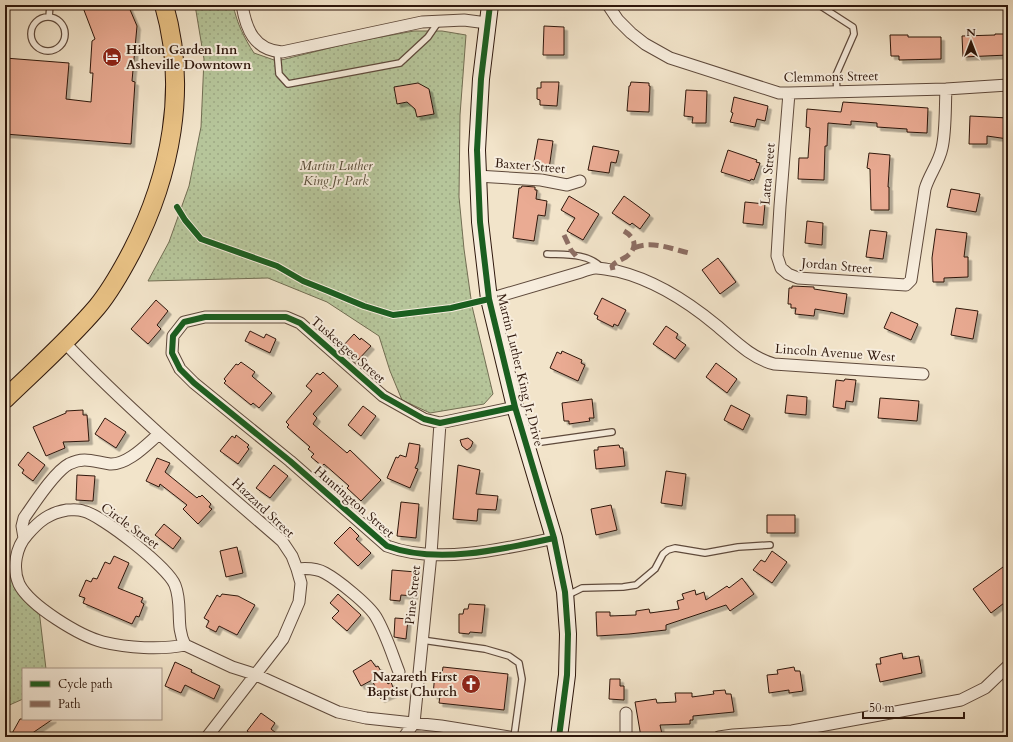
<svg xmlns="http://www.w3.org/2000/svg" width="1013" height="742" viewBox="0 0 1013 742" font-family="Cardo,serif">
  <style>
    .park { fill: url(#park-dots); stroke: #726e53 }
    .building { fill: #eaab93; stroke: #2e170c; filter: url(#shadow) }
    .lines { fill: none; stroke-linecap: round; stroke-linejoin: round }
    .lane-casing { stroke: #5f4a3c; stroke-width: 8 }
    .street-casing { stroke: #5f4a3c; stroke-width: 13 }
    .secondary-casing { stroke: #2e170c; stroke-width: 18 }
    .primary-casing { stroke: #2e170c; stroke-width: 20 }
    .lane { stroke: #f7eddd; stroke-width: 5.5 }
    .street { stroke: #f7eddd; stroke-width: 11 }
    .secondary { stroke: #f7eddd; stroke-width: 16 }
    .primary { stroke: #e9c285; stroke-width: 18 }
    .quiet { stroke: #8d6e63; stroke-width: 5; stroke-dasharray: 10 5; stroke-linecap: butt }
    .cycleway-casing { stroke: #f7eddd; stroke-width: 8 }
    .cycleway { stroke: #1b5e20; stroke-width: 6 }
    .labels { text-anchor: middle; dominant-baseline: central; stroke-width: 4; stroke-linejoin: round; paint-order: stroke }
    .poi-label { font-size: 13px; font-weight: bold; fill: #2e170c; stroke: #f7eddd; text-anchor: start }
    .street-label { font-size: 13px; fill: #2e170c; stroke: #f7eddd }
    .park-label { font-size: 13px; font-style: italic; fill: #574b37; stroke: #f7eddd }
  </style>
  <defs>
    <pattern id="park-dots" width="8" height="8" patternUnits="userSpaceOnUse"><rect width="8" height="8" fill="#b6c59a"/><path d="M2 2h.1M6 6h.1" fill="none" stroke="#9da884" stroke-width="1.8" stroke-linecap="round"/></pattern>
    <filter id="shadow"><feDropShadow dx="3.5" dy="3.5" stdDeviation="0" flood-color="#0004"/></filter>
  </defs>
  <rect width="100%" height="100%" fill="#f2e4ca"/>
  <filter id="stains"><feTurbulence type="fractalNoise" baseFrequency=".005" numOctaves="4"/><feColorMatrix values="0 0 0 0 .2 0 0 0 0 .09 0 0 0 0 .02 0 0 0 .5 -.17"/></filter>
  <radialGradient id="worn" r=".72"><stop offset=".6" stop-color="#630" stop-opacity="0"/><stop offset="1" stop-color="#630" stop-opacity=".3"/></radialGradient>
  <path class="park" d="M195,5H233C237,23 244,38 254,53L277,61L354,42L414,31H442L466,35L460,115L459,197L464,249L472,306L493,394L484,404L430,413L402,400L390,371L379,336L327,302L268,278L148,281L169,242L189,186L201,127L204,59Z
    M5,558L9,559L13,582L23,599L39,610L46,669H23V699L5,707Z"/>
  <path class="building" d="M82,5H128L137,26L132,81L135,82L131,144L5,134V58L69,63L66,99L91,102L93,73H90L92,41L95,39Z
    M544,26L564,27V55H543Z
    M995,34H1008V55L963,57L962,36L995,35Z
    M890,35H908V37H941V59L899,60V56H891Z
    M541,82H559L557,106L540,105V100L537,99V88H541Z
    M631,82L649,83V86H650L649,112L627,111L629,86H630Z
    M418,83L429,89L434,114L417,117L415,109L407,102L397,104L394,87Z
    M686,90L707,91L706,123H692L693,117L684,116Z
    M734,97L768,106L765,121L757,119L755,127L730,122L733,113L731,112Z
    M843,102L928,108L927,133L907,132V129L877,127V123L851,121V125L828,123L827,146H825L824,180L798,179L799,158H808L810,128L806,127L807,109L841,112Z
    M970,116L1008,118V139L987,136V144H969Z
    M538,139L553,141L549,169L533,167Z
    M593,146L619,151L616,163L611,162L609,173L588,170Z
    M728,150L757,160L756,162L760,163L754,180L751,179L750,181L721,172Z
    M869,153L890,155L888,187H889V210H871L870,169L867,168Z
    M522,186L535,187V190H537L536,199L547,201L545,216L538,215L534,241L513,238L519,188H521Z
    M951,189L980,194L976,212L947,207Z
    M569,196L599,214L583,240L567,231L575,218L561,210Z
    M624,196L650,215L640,229L632,223L630,225L612,213Z
    M745,202L765,204L763,225L743,223Z
    M807,221L823,223L822,245L805,243Z
    M936,229L967,233L964,257H968V277L944,278V282H933L932,258Z
    M870,230L887,232L883,259L866,257Z
    M718,258L736,282L720,294L702,270Z
    M792,286L814,287V289L847,294L844,314L815,309L814,316L795,314L796,308H791V304H788L789,288H792Z
    M602,298L626,310L618,326L614,324L613,327L597,319L598,316L594,314Z
    M156,300L168,311L157,325L161,329L148,344L131,329Z
    M956,308L978,311L973,339L951,335Z
    M891,312L918,324L911,340L884,328Z
    M666,326L678,334L676,338L686,345L675,359L653,344Z
    M250,331L264,338L266,334L276,339L270,353L245,341Z
    M354,334L360,340L361,338L371,346L358,360L355,358L353,360L343,351L345,349L342,347Z
    M562,351L582,360L581,363L585,365L578,381L550,368L557,352L561,354Z
    M241,362L255,372L252,376L253,377L272,393L259,408L253,403L251,405L224,383L226,381L224,379L236,364L238,365Z
    M716,363L737,379L727,393L706,377Z
    M323,372L338,386L313,414L317,418L313,424L347,453L350,450L381,480L361,501L347,488L349,486L324,464L322,466L311,457L314,454L308,449L310,447L287,427L289,425L286,422L312,391L306,386L317,373L320,375Z
    M845,379L856,380L853,402L846,401L845,409L833,407L836,380L844,381Z
    M787,395L807,397L806,415L785,413Z
    M880,398L919,401L917,421L878,418Z
    M592,399L594,418H589L590,421L569,424V421H564L562,403Z
    M731,405L750,415L743,430L724,420Z
    M363,406L376,416L361,436L348,425Z
    M83,410V415H87L89,441L63,442L65,448L46,456L33,427L66,413V411Z
    M105,418L126,432L116,448L95,434Z
    M236,435L249,445L247,447L249,449L238,464L220,451L232,436L235,438Z
    M468,438L473,442L471,447L467,450L462,446L460,440Z
    M409,443L420,445L418,462L415,468L418,469L410,488L387,478L396,457L398,458L400,455L406,457Z
    M619,445L620,448H623L625,466L596,469L594,450H598V447Z
    M28,452L45,465L33,481L22,473L24,470L18,465Z
    M157,458L170,463L165,472L197,498L199,496L200,497L202,495L211,504L209,507L212,509L198,524L183,509L187,505L160,484L159,487L146,481Z
    M274,465L288,476L270,498L256,488Z
    M458,465L480,470L476,494L498,496L496,510L478,509L477,521L453,519Z
    M666,471L686,474L682,506L661,503Z
    M77,475L95,476L93,501L76,500Z
    M401,502L419,504L416,538L397,536Z
    M611,505L617,530L596,535L591,509Z
    M767,515H795V533H767Z
    M164,524L181,538L173,549L155,535Z
    M350,527L359,536L356,539L371,553L358,566L334,543Z
    M237,547L243,573L226,577L220,551Z
    M772,551L787,562L772,583L753,570L761,560L765,562Z
    M114,556L129,563L118,588L143,598L141,602L144,604L139,617L136,616L132,624L83,603L85,598L79,596L86,580L91,582L93,578L97,579L105,562L110,564Z
    M1003,567L1008,575V600L991,613L973,589Z
    M392,570L416,572L414,596L401,595L400,601L390,600Z
    M742,578L754,594L730,611L726,605L666,625V630L629,634L597,636L596,612H610V616L636,615V611L649,609L650,613L679,609L677,601L684,599L682,594L695,590L696,595L704,592L706,600L727,586L729,588Z
    M222,594L238,596L255,605L237,635L219,626L216,632L206,627L209,621L204,618L217,595L220,597Z
    M338,594L361,615L347,631L332,618L339,611L330,603Z
    M469,604L485,605L482,633L470,632L469,634L459,633V614H463L464,609H468Z
    M395,618L408,619L406,639L394,637Z
    M902,653L903,659L919,656L922,673L880,682L876,664H881L880,658Z
    M371,660L376,667L378,666L388,684L391,682L395,693L381,699L372,680L361,686L353,671Z
    M175,662L192,670L191,672L220,686L214,699L185,685L181,693L165,686Z
    M443,667L508,674L504,710L439,703L440,696L433,695L435,673L442,674Z
    M794,667L795,671H800L803,691L789,693V690L769,693L767,675L778,674L777,670Z
    M610,679H620V686H624V700L609,699Z
    M725,690L726,694H731L734,712L693,716V720H690V724L660,725L662,734L641,737L635,702L656,699L657,703L676,702L675,693H692V697L714,694L713,691Z
    M261,713L275,723L271,729L281,737H255L247,731Z
    M20,719H53L31,734L29,737H10Z"/>
  <g class="lines">
    <defs>
      <path id="lane" d="M819,5L853,27L854,34L836,75L837,92
        M31 34a17 17 0 1 1 34 0a17 17 0 1 1-34 0Z
        M49,17L50,5
        M277,51L279,74L288,84L400,63L428,37L439,21
        M547,254C564,255 588,253 601,267
        M527,444L612,432
        M568,595L582,588L623,587L636,585L655,569L663,554L668,550L675,548L705,553L738,547L770,545
        M422,640L485,649L509,656L519,663L522,679L514,737"/>
      <path id="street" d="M242,5C246,29 254,50 282,52L422,22L464,20L487,23
        M608,5L618,20L631,33L645,44L670,58L779,93H789L946,89L1008,85
        M789,93L780,206L777,256L781,268L788,274L798,278L906,285L911,280L925,189C929,175 939,163 942,148C946,131 945,107 946,89
        M477,176L541,180L567,185L580,181
        M489,299L581,272C586,270 591,268 596,268C602,268 610,270 617,271C654,280 687,301 716,325C734,340 751,358 774,364L923,374
        M64,342C132,413 208,477 282,541L292,556L297,569L301,583L299,602L283,639L207,737
        M515,407L440,423L424,419L383,396L300,323L286,317H205L184,322L173,336L172,353L180,369L194,383L290,461L387,546C437,565 504,549 554,538
        M67,510C72,510 78,509 83,511C101,515 168,567 175,585C183,605 175,626 185,645C160,650 128,648 103,642C80,636 30,606 19,584C12,568 16,547 27,535C39,521 49,513 67,510Z
        M24,538L22,526L24,518C34,504 54,472 69,464C85,456 94,462 110,464C128,465 147,444 159,434
        M297,569C307,568 316,568 325,573C338,580 369,605 376,617C386,634 392,654 399,672
        M185,645L232,667L254,674L338,712L366,718L441,726L509,737
        M626,713V737
        M404,737L414,723L431,554L440,423
        M719,737L733,735
        M732,737L733,735L792,731L961,700L985,688L1008,666"/>
      <path id="secondary" d="M490,5L481,79L477,150L480,222L489,299L515,407L554,538L565,592L568,634L567,675L559,737"/>
      <path id="primary" d="M5,399C36,369 69,340 97,307C111,290 122,270 132,251C171,175 188,88 164,5"/>
    </defs>
    <use href="#lane" class="lane-casing"/>
    <use href="#street" class="street-casing"/>
    <use href="#secondary" class="secondary-casing"/>
    <use href="#primary" class="primary-casing"/>
    <use href="#lane" class="lane"/>
    <use href="#street" class="street"/>
    <use href="#secondary" class="secondary"/>
    <use href="#primary" class="primary"/>
    <path class="quiet" d="M190,6L193,5
      M564,235L571,250L576,256
      M634,248C651,240 672,249 689,253
      M613,270L612,266C616,261 621,260 626,257C638,248 636,238 624,231"/>
    <defs>
      <path id="cycleway" d="M490,5L481,79L477,150L480,222L489,299L515,407L554,538L565,592L568,634L567,675L559,737
        M177,207L185,220L201,239L277,266L303,281L328,291L364,306L393,315L451,308L489,299
        M515,407L440,423L424,419L383,396L300,323L286,317H205L184,322L173,336L172,353L180,369L194,383L290,461L387,546C437,565 504,549 554,538"/>
    </defs>
    <use href="#cycleway" class="cycleway-casing"/>
    <use href="#cycleway" class="cycleway"/>
  </g>
  <defs>
    <symbol id="hotel-disc" viewBox="-11 -11 22 22"><circle r="9.5" fill="#8f2418" stroke="#f7eddd"/><path d="M-6-4.5h1.5V1H6V5H4.5V3h-9V5H-6ZM-4 0a1.8 1.8 0 1 1 3.6 0ZM.5 0V-2.5h3Q6-2.5 6 0Z" fill="#fff"/></symbol>
    <symbol id="church-disc" viewBox="-11 -11 22 22"><circle r="9.5" fill="#8f2418" stroke="#f7eddd"/><path d="M-1.2-6h2.4v3.5h3.3v2.4h-3.3V6h-2.4V-.1h-3.3v-2.4h3.3Z" fill="#fff"/></symbol>
  </defs>
  <g fill-rule="evenodd">
    <use href="#hotel-disc" x="101" y="46" width="22" height="22"/>
    <use href="#church-disc" x="460" y="673" width="22" height="22"/>
  </g>
  <g class="labels">
    <g class="poi-label">
      <text x="126" y="50">Hilton Garden Inn<tspan x="126" dy="15">Asheville Downtown</tspan></text>
      <text x="457" y="677" text-anchor="end">Nazareth First<tspan x="457" dy="15">Baptist Church</tspan></text>
    </g>
    <g class="street-label">
      <text transform="translate(831 77) rotate(-1)">Clemmons Street</text>
      <text transform="translate(530 166) rotate(5)">Baxter Street</text>
      <text transform="translate(768 174) rotate(-85)">Latta Street</text>
      <text transform="translate(837 266) rotate(5)">Jordan Street</text>
      <text transform="translate(348 350) rotate(41)">Tuskeegee Street</text>
      <text transform="translate(835 353) rotate(4)">Lincoln Avenue West</text>
      <text transform="translate(520 370) rotate(76)">Martin Luther King Jr Drive</text>
      <text transform="translate(354 502) rotate(41)">Huntington Street</text>
      <text transform="translate(263 508) rotate(43)">Hazzard Street</text>
      <text transform="translate(130 526) rotate(36)">Circle Street</text>
      <text transform="translate(413 595) rotate(-84)">Pine Street</text>
    </g>
    <g class="park-label">
      <text x="336" y="166">Martin Luther<tspan x="336" dy="15">King Jr Park</tspan></text>
    </g>
  </g>
  <rect width="1013" height="742" fill="none" stroke="#f2e4ca" stroke-width="20"/>
  <rect x="6" y="6" width="1001" height="730" fill="none" stroke="#2e170c" stroke-width="2"/>
  <rect x="10" y="10" width="993" height="722" fill="none" stroke="#2e170c"/>
  <rect x="22" y="668" width="140" height="52" fill="#f7eddd" stroke="#a79789"/>
  <rect x="30" y="681" width="20" height="6" fill="#1b5e20" stroke="#a79789"/>
  <text x="58" y="688" font-size="12" fill="#2e170c">Cycle path</text>
  <rect x="30" y="701" width="20" height="6" fill="#8d6e63" stroke="#a79789"/>
  <text x="58" y="708" font-size="12" fill="#2e170c">Path</text>
  <g transform="translate(971 42)" stroke="#f7eddd" stroke-width="3" paint-order="stroke">
  <path d="M0-3L7 15L0 10L-7 15Z" fill="#2e170c"/>
  <text y="-6" font-size="11" font-weight="bold" text-anchor="middle" fill="#2e170c">N</text>
  </g>
  <path d="M863 712v6h101v-6" fill="none" stroke="#2e170c" stroke-width="2"/>
  <text x="869" y="712" font-size="12" fill="#2e170c" stroke="#f7eddd" stroke-width="3" paint-order="stroke">50 m</text>
  <rect width="100%" height="100%" filter="url(#stains)"/>
  <rect width="100%" height="100%" fill="url(#worn)"/>
</svg>
